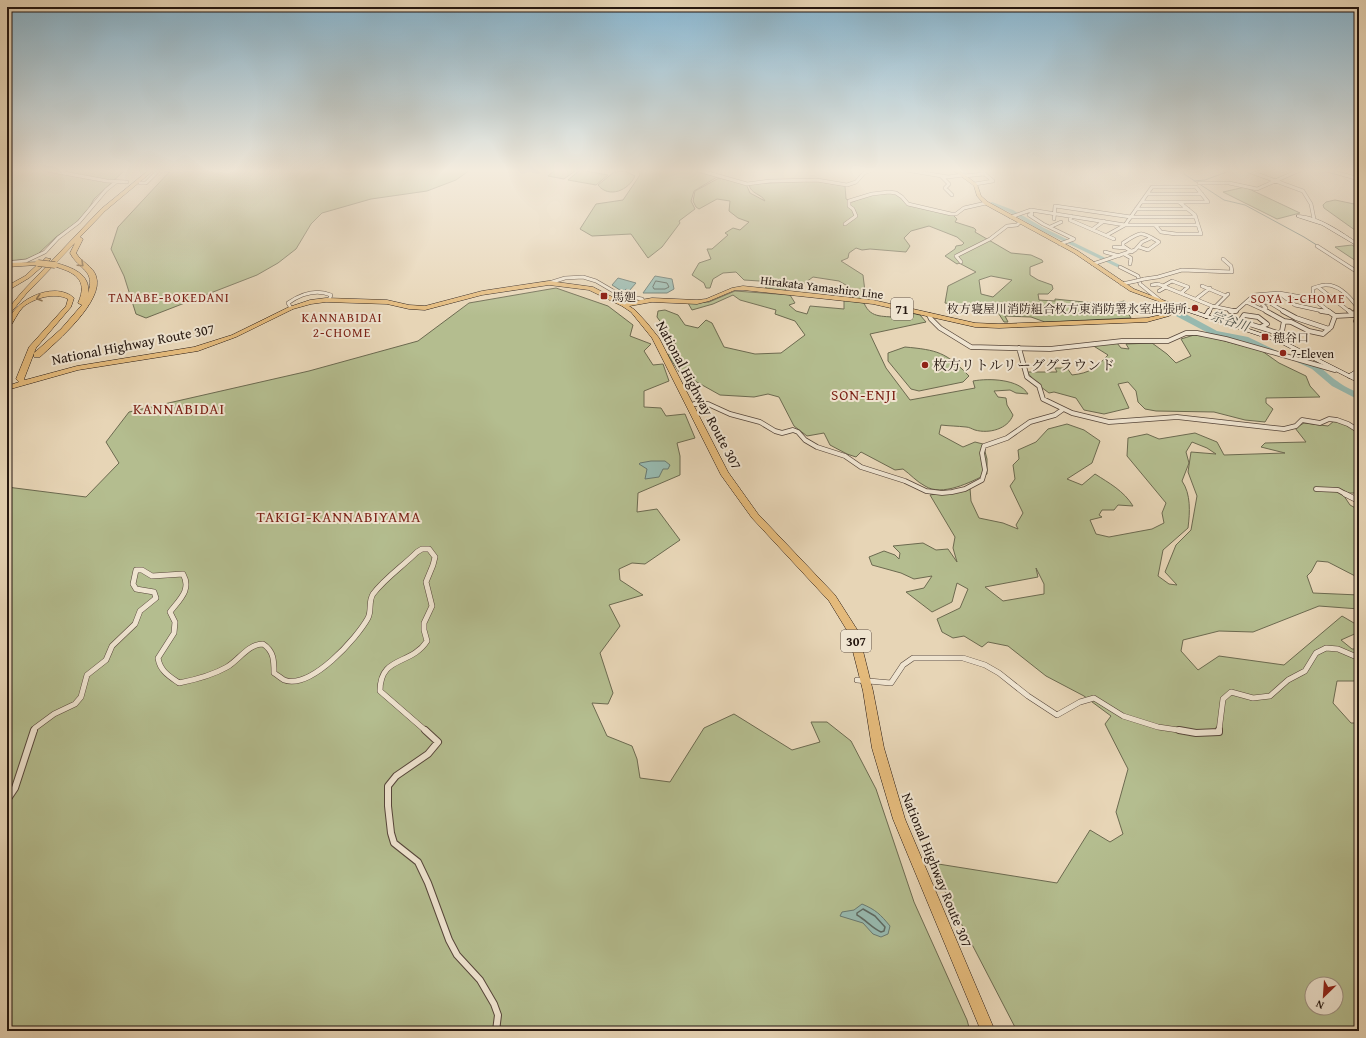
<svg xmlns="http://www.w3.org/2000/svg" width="1366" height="1038" viewBox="0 0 1366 1038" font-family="'Gentium Book Plus','Noto Serif JP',serif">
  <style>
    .green { fill: #b4bd8f; stroke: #6c6a50; fill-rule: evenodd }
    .water { fill: #97b9af; stroke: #69786f }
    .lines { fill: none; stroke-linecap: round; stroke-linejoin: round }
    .shore-far1 { stroke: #5e6860; stroke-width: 1 }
    .shore { stroke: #5e6860; stroke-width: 1.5 }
    .stream { stroke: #69786f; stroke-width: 1 }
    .river { fill: #97b9af; fill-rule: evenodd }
    .street-far3-casing { stroke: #56463a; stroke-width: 4 }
    .street-far2-casing { stroke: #56463a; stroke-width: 5.5 }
    .street-far1-casing { stroke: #56463a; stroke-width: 6 }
    .street-casing { stroke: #56463a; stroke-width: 8 }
    .secondary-casing { stroke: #251710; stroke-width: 1 }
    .primary-casing { stroke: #251710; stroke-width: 1 }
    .highway-casing { stroke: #251710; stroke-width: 1 }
    .street-far3 { stroke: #efe4d0; stroke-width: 3 }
    .street-far2 { stroke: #efe4d0; stroke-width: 4 }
    .street-far1 { stroke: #efe4d0; stroke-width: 5 }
    .street { stroke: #efe4d0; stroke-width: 6 }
    .secondary { fill: #efe4d0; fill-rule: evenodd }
    .primary { fill: #e4ba7b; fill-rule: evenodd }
    .highway { fill: #e4ba7b; fill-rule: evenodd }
    .street-bridge-casing { stroke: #56463a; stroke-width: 4; stroke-linecap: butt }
    .highway-bridge-casing { stroke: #251710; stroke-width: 7; stroke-linecap: butt }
    .street-bridge { stroke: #efe4d0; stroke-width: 3 }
    .highway-bridge { stroke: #e4ba7b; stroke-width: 6 }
    .oneway { stroke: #846846 }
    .poi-dot { fill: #8f2418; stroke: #efe4d0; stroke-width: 1.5 }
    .labels { text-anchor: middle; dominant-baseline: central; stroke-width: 4; stroke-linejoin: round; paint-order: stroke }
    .far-street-label { font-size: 12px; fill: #251710; stroke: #efe4d0 }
    .far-poi-label { font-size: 12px; fill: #251710; stroke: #efe4d0; text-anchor: start }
    .far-neighbourhood-label { font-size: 13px; letter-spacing: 1px; fill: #7a1f14; stroke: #efe4d0 }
    .shield { fill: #efe4d0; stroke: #62544a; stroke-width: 1 }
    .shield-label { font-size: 13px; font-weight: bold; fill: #251710 }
    .far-water-label { font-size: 13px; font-style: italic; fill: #4d5048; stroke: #efe4d0 }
    .street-label { font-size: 14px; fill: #251710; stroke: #efe4d0 }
    .poi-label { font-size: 14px; fill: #251710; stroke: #efe4d0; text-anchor: start }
    .neighbourhood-label { font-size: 15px; letter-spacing: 1px; fill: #7a1f14; stroke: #efe4d0 }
  </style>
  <rect width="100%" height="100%" fill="#e7d5b6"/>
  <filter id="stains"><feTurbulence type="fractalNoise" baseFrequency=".005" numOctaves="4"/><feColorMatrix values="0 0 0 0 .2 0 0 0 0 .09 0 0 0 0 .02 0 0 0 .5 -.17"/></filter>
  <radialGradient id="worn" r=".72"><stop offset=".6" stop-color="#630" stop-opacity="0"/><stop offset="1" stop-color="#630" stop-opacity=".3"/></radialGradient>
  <path class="green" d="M7,170H125L94,199L89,208L77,222L56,237L38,254L27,259L7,261Z
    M171,170H470L456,180L427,191L371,199L322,213L311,224L296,249L278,263L257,275L146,318L136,314L124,276L111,249L118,227Z
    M555,170L575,171L564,179L548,176Z
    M580,170L608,175L596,185L568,180Z
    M638,170H694L717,177L694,191L691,201L695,209L679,221L680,223L662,247L648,258L631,234L592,236L580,229L596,204L623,200L640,175Z
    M625,171L635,176C629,190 609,199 598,185L614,172Z
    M719,178L746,184L750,193L765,201C762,194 750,194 749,184L815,181L845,186L846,199L852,202C864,197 883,190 896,194C903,197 902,202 908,205L953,215L957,219L955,222L974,228L976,230L975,232L1011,253L1031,255L1042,260L1043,262L1030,267V275L1038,280L1052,285L1053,289L1048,294H1038L1039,300L1055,301V299L1094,303L1104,306L1124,301L1138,310L1137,313H1128L1131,318L1045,322L1031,317L1005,316L1008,322H1004L997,311L945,303L948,286L976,272L959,263L957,264L945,256L955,249L956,246L962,245L964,243L957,237L929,226L911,231L904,238L910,246L906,252L870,249L862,250L856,248L849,253L848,258L841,261L863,275L866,300L852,298L856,291L839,281L813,277L799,287L786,286L785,291L765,288L775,282L744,280L736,272L723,273L713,279L710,288H706L704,283L692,275L699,263L711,259L707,249H712L728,235L725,233L733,228L740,230L749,222L738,218L729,211L730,201L717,199L699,209L696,207L693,201L695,191ZM991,276L1012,280L993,297L981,294L979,280Z
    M1245,187L1300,213L1277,219L1223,192Z
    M1335,200L1359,205V233L1324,208L1323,205L1326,202Z
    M1352,245L1359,250V263L1335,247Z
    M556,288L608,306L633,325L630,336L651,344L644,351L653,365L663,364L669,381L644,391V407L661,408L666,416L685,414L695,438L677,443L680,456V475L638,493L637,512L657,509L680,540L645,564L632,563L619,569L620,580L643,595L609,605L620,626L600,653L613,693L608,704L592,703L607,736L632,746L637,759L640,778L670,782L704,728L734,714L792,750L820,742L811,722H827L851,741L876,789L914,902L967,1020L970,1031H7V487L86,497L119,463L106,442L129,412L309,371L418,341L469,303Z
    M735,291L790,295L795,303L789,305L796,311L807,314L810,306L844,309V300L864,303C871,320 885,315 900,318L902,311L920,315L926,322L870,334L886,368L910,400L975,388L973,381C989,378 1019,379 1028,394L1016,393L1010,390L994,391L998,397L1006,398L1007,405L1013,415C1008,429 989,434 975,430C972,429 969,427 966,427C957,426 949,426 941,425L939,434L963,447L975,442L983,444L987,459V474C971,482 942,497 925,486C917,482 910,474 903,469L895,470L861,452L856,457L847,454L830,445L824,433L807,436L794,426L779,397L768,394L754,397L720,395L679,372L668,355L675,352V339L666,336L662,337L657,331L662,329V324L657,317L658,311L665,310L678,315L685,325L698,328L706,320L712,323L724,347L755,354L781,353L805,335L795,321L775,314L776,310L740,300L733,295L713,304L692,310L688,303L709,302Z
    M1194,335L1210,337L1262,351L1279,363L1306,376L1310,386L1320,397L1266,398V403L1273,409L1265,422L1245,420L1214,412L1156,411L1145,409L1138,402L1136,391L1128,382L1118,384L1129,408L1104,414L1084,410L1076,398L1054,392L1049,393L1037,384L1027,372H1057L1055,368H1067L1072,375C1090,373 1096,368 1108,355L1092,345L1117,343L1121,348L1129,349L1126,344L1152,343L1167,354L1176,363L1191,356L1181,339Z
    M905,347C937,350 946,352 969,376L963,382L919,391L911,389L888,361V353Z
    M1334,421L1346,424L1359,434V486L1354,485L1359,490V493H1342L1350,505L1359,510V578L1328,562L1317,561L1311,572L1307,576L1313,593L1359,595V609L1319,606L1253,632L1219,631L1183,640L1181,651L1198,670L1219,656L1284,665L1342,616L1359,626V632L1341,640L1352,649H1359V681H1337L1333,703L1351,723H1359V1031H1017L950,902L932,863L1057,883L1090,830L1110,842L1123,834L1116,812L1128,769L1105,724L1111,716L1084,696L1046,676L1008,646L988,642L982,647L964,636L953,638L942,632L937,619L960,608L968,589L957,583L952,602L932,612L906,592L924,588L932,576L914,579L901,573L872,565L869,557L884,551L895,555L899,559L900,553L893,546L923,543L936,550L948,549L957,562L953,548L955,537L930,495L970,488L971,501L979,518L1003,523L1018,529L1016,525L1023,513L1010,486L1015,479L1013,465L1019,459L1018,450L1036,442L1048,429L1067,424L1084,430L1100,441L1092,463L1067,479L1082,485L1095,474C1109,483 1124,491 1133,506L1118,505L1114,510H1102L1099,515L1102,517L1090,520L1096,534L1109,537L1152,529L1164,523L1162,513L1166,503L1127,456L1128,438L1147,434L1159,439L1195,433L1217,442L1224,455L1285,453L1261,447L1265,443L1306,442L1295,428L1304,423L1328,426ZM1192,442L1207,448L1216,454L1191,452L1188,472L1197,496L1191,530L1176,545L1165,572L1177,585L1169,584L1158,576L1163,550L1188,528C1190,512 1191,494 1182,481L1189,463L1186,452ZM1036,568L1044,584V594L1003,601L985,587L1038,577ZM1312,984H1336V1008H1312Z"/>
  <path class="water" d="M655,276L672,279L674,289L667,293H643Z
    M618,278L636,283L629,291L626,289L623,292L612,285Z
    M651,461H665L670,465L668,469H663L659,477L645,479L647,469L639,464L640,463Z
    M862,904C876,910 880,914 890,926L888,934L881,937L873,934L863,923L840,916L842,912L854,910Z"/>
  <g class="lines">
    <path class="shore-far1" d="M656,281L667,283L669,287L665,289H654L653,287Z"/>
    <path class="shore" d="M863,909L875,916L885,927L884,931L881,932C872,928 866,920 857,915V913Z"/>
    <path class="stream" d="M1184,170V174L1224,200L1245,205L1304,237L1339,259
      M1194,181L1205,180L1232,170"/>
    <path class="river" d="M992,202L1013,210L1044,228L1124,267L1119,268L1040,230L1009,212L990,205V203Z
      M1176,312H1182L1217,331L1248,337L1277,351L1273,353H1270L1243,341L1212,335L1176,316Z
      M1297,358C1310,355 1327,374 1337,381C1343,386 1352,390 1359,393V400L1332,386L1312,369L1297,362Z"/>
    <defs>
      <path id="street-far3" d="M47,170L107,181L127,182
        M698,170L747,184L770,181L817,180L847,185L856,182L864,173L872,170
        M906,170L948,177L963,175
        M1246,170L1303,191L1311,204L1314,219
        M1327,170L1359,179
        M941,176L949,184L945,188L952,195
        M964,176L984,174
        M140,183H146L159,170
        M1199,183H1229L1257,189L1300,170
        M975,184L993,181L980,170
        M1148,194H1202
        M1136,209H1188
        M1031,210L1032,214L1029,215L1043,224L1074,239L1060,244
        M1071,216L1070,220L1114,239
        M1011,217L1031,210L1125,225H1198
        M1054,219L1055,206L1131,217H1196
        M845,224L856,216L853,209L849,206V201L872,194L889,192L896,193L902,197L908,204L951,214H956L964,208L986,203
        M1155,225L1161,232L1176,234H1201L1195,215L1179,202
        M1050,227L1061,222
        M1093,229L1104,221
        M1107,235L1125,225L1152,187H1196L1208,202H1142
        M1317,246L1359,273
        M1114,247L1126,248
        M1105,252L1119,256
        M1132,252L1123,246V243C1142,231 1140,231 1159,242L1148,250L1139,247
        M1124,254L1131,258L1130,264
        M961,262L956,256L990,239L1007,226L1017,225L1020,222
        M7,263L26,261L45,252L58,238L79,222L106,190L116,182
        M1093,264L1135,250L1142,242L1151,238
        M1120,267L1138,276L1140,284L1162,302
        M1144,279L1158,277L1182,270L1232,272L1231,266L1223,259
        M549,283L565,278L583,277L596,281L620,295L642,299L643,301
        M1122,284L1136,281
        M1152,285L1158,284L1163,286
        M1202,286L1226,296
        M1318,287L1350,312
        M1159,291L1166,287
        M1181,293L1188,287L1172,281L1163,286L1212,306
        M1279,293L1295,305L1327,312
        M1196,299L1210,288
        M1313,299L1330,312
        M1313,299V288C1317,287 1321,285 1325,285C1339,284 1351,298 1358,308L1356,312
        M1246,302L1268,312
        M1216,306L1228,294
        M291,308L288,303C301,294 316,289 331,295L329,300
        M1263,309L1266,308L1259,301L1270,303L1285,312
        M1209,312L1212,306L1236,311L1254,295L1279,293L1313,299"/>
      <path id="street-far2" d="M1230,311H1236
        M1266,311L1284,321L1280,341
        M1283,311L1296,318L1329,329
        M1321,311L1328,312
        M1328,311L1335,316L1354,315L1356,311
        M1349,311L1354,315
        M929,315L931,319L940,328L971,347L1050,349L1122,341H1168L1186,333H1197L1226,339L1335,370
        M1206,316L1209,311
        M1359,317L1356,321L1359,323
        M1284,321L1291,322L1309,331L1323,334L1331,327L1335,316
        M1261,327L1267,324L1258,317L1244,315L1240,321L1281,334
        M1019,348L1027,377L1039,386L1043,399L1072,413L1109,422L1177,417L1284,429L1296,426L1302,420L1320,423L1329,419L1337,420L1348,424L1359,431
        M1350,376H1359
        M694,404H708L730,414L760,422L775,431L782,433L793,430L798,432L805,440L817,447L845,456L861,467L905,481L926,491L942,493L952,492L965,489L982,480L985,470L982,453L984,446L1007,438L1030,422L1055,415L1062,410
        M1316,489L1338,490L1347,495"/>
      <path id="street-far1" d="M1345,494L1359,501
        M857,680L891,683L903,665L913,658H963L985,665L999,673L1028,696L1057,715L1080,702L1094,698L1123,716L1158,727L1185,731
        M34,731L35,728L54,714L75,704L81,697L87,675L106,660L112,646L135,624L140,611L156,598L154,592L136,589L133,584L136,570H142L152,576L183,574C192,590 179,600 170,612L175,622L174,633L158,658C160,671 169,676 179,683C194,680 213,675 227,667C239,660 248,644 263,644C274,651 274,661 274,673C277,675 281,678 284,680C311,690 357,638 368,618C372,610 368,602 373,594C385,578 403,566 417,552L422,549H429L435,557L433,565L426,582L432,606L424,623V630L427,641C411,666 380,655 380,691L426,731
        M1219,731L1223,699L1231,692L1253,698L1270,696L1288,680L1305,671L1316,653L1326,648L1338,649L1359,658"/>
      <path id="street" d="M425,730L438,742L428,754L396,776L388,786V806L391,833L394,843L418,862L428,883L449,940L457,955L480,980L494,1004L498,1015L496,1031
        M1179,730L1196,733L1219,732V730
        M7,800L15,788L34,730"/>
      <path id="secondary" d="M1297,215C1318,215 1343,233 1359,244V247L1322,225L1297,217Z
        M1178,305L1282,340L1349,374L1359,368V373L1354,376L1359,379V383L1278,342L1176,308V306Z"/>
      <path id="primary" d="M953,170H958L977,184L981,196L988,202L1078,251L1134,289L1181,307L1169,316L1147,322L999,328L975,327L873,304L743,290H735L709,301L697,304L652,302L624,307L621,305L624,303L652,298L697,300L706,299L732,288L743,286L873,300L975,323L999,324L1147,318L1165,314L1174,307L1130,291L1074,253L984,204L977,196L974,186Z"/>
      <path id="highway" d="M149,170H154L105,211L80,237L83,239L76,253C81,262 93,266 96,276C105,301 56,342 40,357H34V353L61,329L81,306L82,305L78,303C89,279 74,272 53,266L26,294L9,315L7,316V310L22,292L101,209ZM75,243L70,253C79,270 96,270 88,293C91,274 71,267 56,263Z
        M46,258L51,259L29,278L7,291V286L25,276L37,265L7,267V263L41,262Z
        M549,281L593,287L626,304L635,310L647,323L659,338L728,472L758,514L835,595L858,631L873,691L884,748L905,819L995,1031H981L893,819L872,748L863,691L848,632L829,601L752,518L721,475L652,338L631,312L622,306L589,290L549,285L482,295L425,310L409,309L387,304L326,302L311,304L293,309L236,337L198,351L78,370L7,390V386L19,382L16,379L29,347L66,306L68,299C55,292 34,298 23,307C17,313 14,322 9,328L7,329C7,302 54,279 74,298L71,307L36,348L24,379L25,380L77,366L194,347L232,335L289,307L310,300L326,298L387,300L409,305L425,306L482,291Z"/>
    </defs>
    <use href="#street-far3" class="street-far3-casing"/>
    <use href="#street-far2" class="street-far2-casing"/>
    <use href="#street-far1" class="street-far1-casing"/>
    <use href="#street" class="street-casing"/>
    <use href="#secondary" class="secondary-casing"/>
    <use href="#primary" class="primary-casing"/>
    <use href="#highway" class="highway-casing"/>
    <use href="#street-far3" class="street-far3"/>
    <use href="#street-far2" class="street-far2"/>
    <use href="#street-far1" class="street-far1"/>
    <use href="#street" class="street"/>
    <use href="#secondary" class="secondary"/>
    <use href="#primary" class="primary"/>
    <use href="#highway" class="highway"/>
    <defs>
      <path id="street-bridge" d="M1136,281L1144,279"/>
      <path id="highway-bridge" d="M38,263L55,265"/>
    </defs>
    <use href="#street-bridge" class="street-bridge-casing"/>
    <use href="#highway-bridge" class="highway-bridge-casing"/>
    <use href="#street-bridge" class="street-bridge"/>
    <use href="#highway-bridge" class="highway-bridge"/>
  </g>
  <defs><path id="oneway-chevron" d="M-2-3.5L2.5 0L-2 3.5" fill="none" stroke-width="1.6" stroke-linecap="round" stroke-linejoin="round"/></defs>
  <g class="oneway">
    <use href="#oneway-chevron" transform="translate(81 264) rotate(43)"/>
    <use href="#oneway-chevron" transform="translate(39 298) rotate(162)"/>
  </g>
  <linearGradient id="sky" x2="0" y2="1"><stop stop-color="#87b6d1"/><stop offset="0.54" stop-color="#f4ecde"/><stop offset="1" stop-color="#f4ecde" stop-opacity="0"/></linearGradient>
  <rect width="1366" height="316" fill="url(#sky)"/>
  <g class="poi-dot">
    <rect x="600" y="292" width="8" height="8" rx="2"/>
    <circle cx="1195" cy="308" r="4"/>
    <rect x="1261" y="333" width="8" height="8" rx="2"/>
    <circle cx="1283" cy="353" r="4"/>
    <circle cx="925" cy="365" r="4"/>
  </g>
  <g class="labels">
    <g class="far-street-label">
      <text transform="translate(822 287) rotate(7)">Hirakata Yamashiro Line</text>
    </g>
    <g class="far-poi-label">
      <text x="612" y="296">馬廻</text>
      <text x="1187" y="308" text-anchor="end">枚方寝屋川消防組合枚方東消防署氷室出張所</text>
      <text x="1273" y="337">穂谷口</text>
      <text x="1291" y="353">7-Eleven</text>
    </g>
    <g class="far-neighbourhood-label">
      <text x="169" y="297">TANABE-BOKEDANI</text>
      <text x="1298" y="298">SOYA 1-CHOME</text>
      <text x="342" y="317">KANNABIDAI<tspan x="342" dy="15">2-CHOME</tspan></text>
    </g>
    <g class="shield">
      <rect x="891" y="298" width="22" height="22" rx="3"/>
      <rect x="841" y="630" width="30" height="22" rx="3"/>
    </g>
    <g class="shield-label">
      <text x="902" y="309">71</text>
      <text x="856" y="641">307</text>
    </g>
    <g class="far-water-label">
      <text transform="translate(1230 321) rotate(18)">宗谷川</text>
    </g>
    <g class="street-label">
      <text transform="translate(133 344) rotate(-11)">National Highway Route 307</text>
      <text transform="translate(699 395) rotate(62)">National Highway Route 307</text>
      <text transform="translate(937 870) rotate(68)">National Highway Route 307</text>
    </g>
    <g class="poi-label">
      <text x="933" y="365">枚方リトルリーググラウンド</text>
    </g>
    <g class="neighbourhood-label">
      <text x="864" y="394">SON-ENJI</text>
      <text x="179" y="408">KANNABIDAI</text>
      <text x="339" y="516">TAKIGI-KANNABIYAMA</text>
    </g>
  </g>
  <rect width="1366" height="1038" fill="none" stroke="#e7d5b6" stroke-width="24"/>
  <rect x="8" y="8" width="1350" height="1022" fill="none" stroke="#251710" stroke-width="2"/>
  <rect x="12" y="12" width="1342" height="1014" fill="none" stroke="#251710"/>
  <g transform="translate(1324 996) rotate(205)"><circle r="19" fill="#efe4d0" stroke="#9e9283"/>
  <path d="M0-3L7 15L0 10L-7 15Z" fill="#8f2418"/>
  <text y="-6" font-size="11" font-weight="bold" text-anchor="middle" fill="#251710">N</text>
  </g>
  <rect width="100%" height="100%" filter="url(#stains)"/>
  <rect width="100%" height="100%" fill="url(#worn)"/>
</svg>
